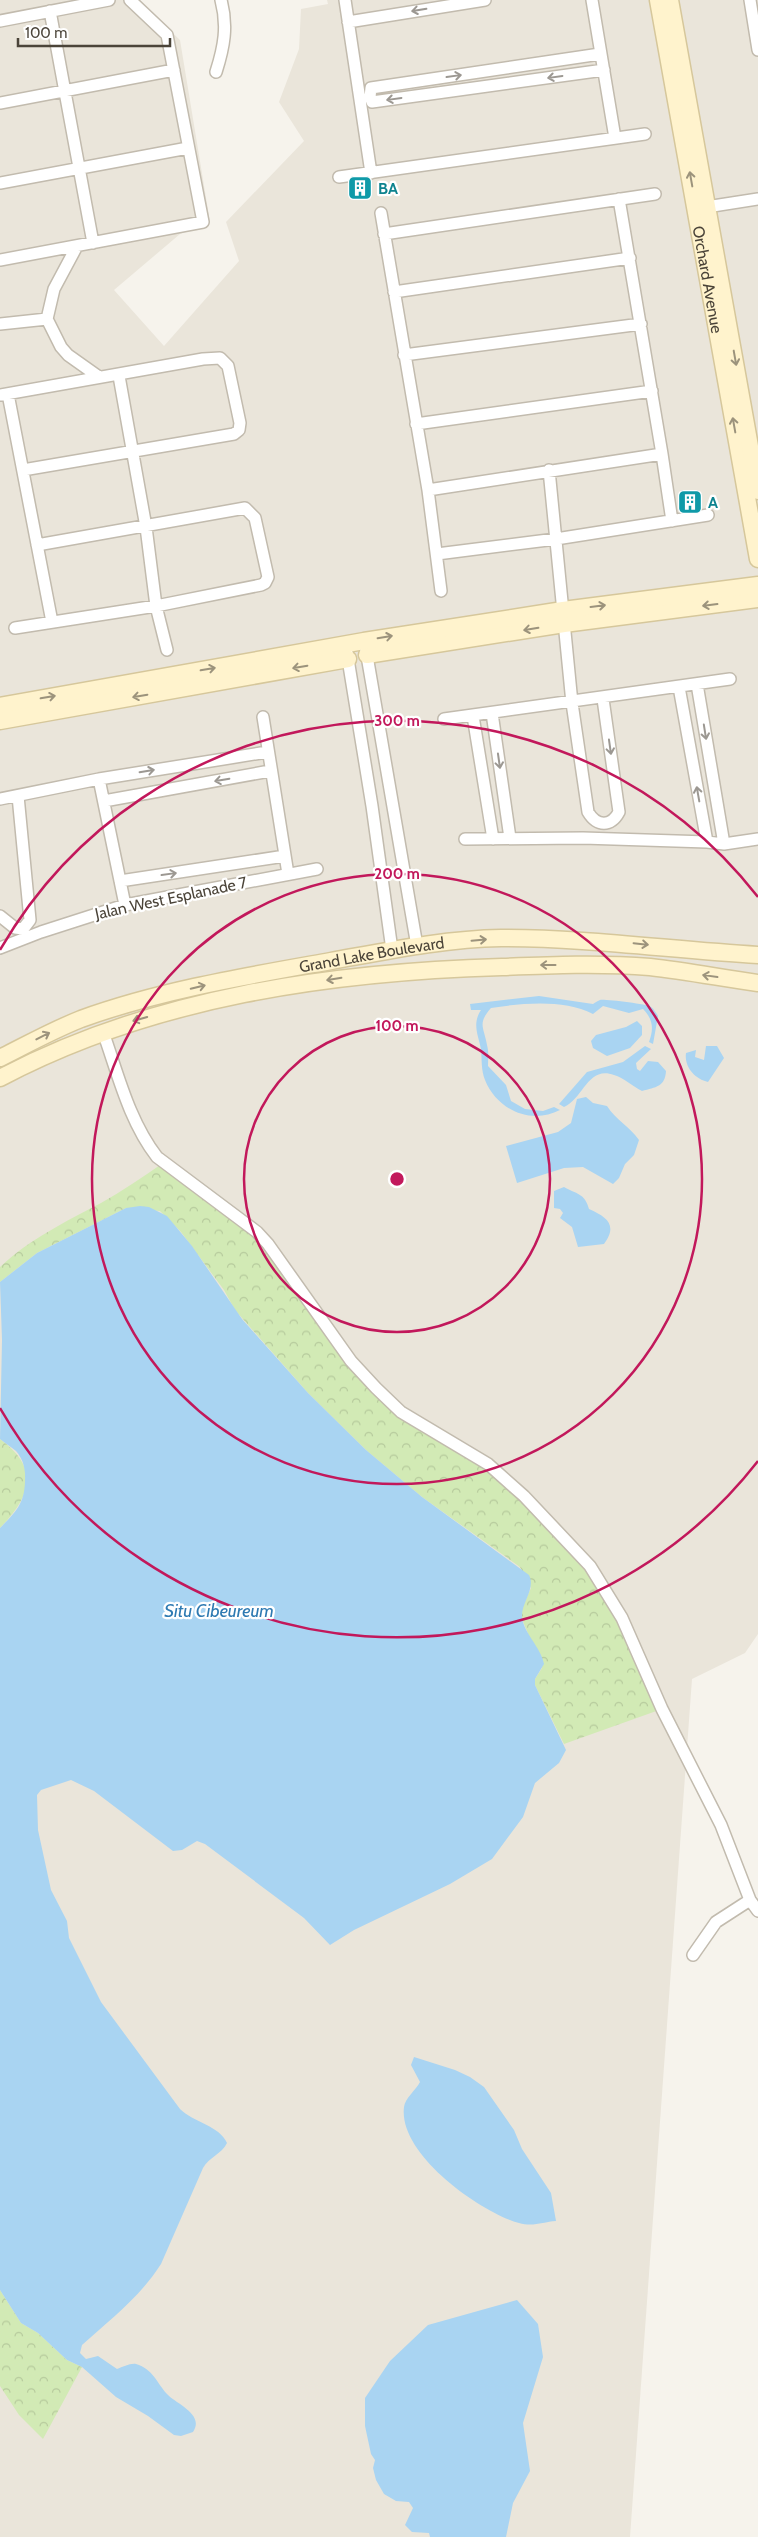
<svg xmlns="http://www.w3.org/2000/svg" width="758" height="2537" viewBox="0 0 758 2537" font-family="Cabin,sans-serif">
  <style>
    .residential { fill: #eae5da }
    .forest { fill: url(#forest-crowns) }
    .water { fill: #a9d4f2 }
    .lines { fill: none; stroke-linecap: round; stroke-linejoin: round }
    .street-casing { stroke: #c2bbae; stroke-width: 14 }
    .secondary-casing { stroke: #d6c79b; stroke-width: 19 }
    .street { stroke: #fff; stroke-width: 11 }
    .secondary { stroke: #fff3cd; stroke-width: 16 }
    .oneway { stroke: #9c9892 }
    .oneway2 { stroke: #9c937c }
    .ring { fill: none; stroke: #c2185b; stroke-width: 2.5 }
    .labels { text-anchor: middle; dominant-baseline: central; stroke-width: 4.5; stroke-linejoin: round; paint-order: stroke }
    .culture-label { font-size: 16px; font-weight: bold; fill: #0d838f; stroke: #fff; text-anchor: start }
    .street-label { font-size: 16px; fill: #4b4439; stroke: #fff }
    .water-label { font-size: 18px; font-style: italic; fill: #2e7ab2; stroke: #fff }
    .centre { fill: #c2185b; stroke: #fff; stroke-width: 2.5 }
    .ring-label { font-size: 15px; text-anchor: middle; font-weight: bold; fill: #c2185b; stroke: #fff; stroke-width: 4.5; stroke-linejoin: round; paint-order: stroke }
  </style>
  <defs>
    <pattern id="forest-crowns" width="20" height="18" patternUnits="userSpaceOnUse" patternTransform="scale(1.25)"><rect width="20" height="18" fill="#d2eab5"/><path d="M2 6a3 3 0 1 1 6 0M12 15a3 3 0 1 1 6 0" fill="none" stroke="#b6ca9c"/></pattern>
  </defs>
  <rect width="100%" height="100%" fill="#f6f3ec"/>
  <path class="residential" d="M0,0H138L180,40L210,222L180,234L114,290L164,346L239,261L226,222L304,141L279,102L299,49L301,9L328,4L327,0H758V1634L745,1653L692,1679L630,2537H0Z"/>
  <path class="forest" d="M163,1163L257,1232L376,1388L488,1464L590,1566L662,1709L564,1744L535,1685V1679L542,1668L522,1619V1608L531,1588L520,1567L422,1497L366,1450L308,1393L235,1310L224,1290L181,1232L160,1211L126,1208L37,1253L0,1282V1267C30,1239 65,1222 101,1203C122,1191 143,1177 163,1163Z
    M0,1439C40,1468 31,1496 0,1528Z
    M0,2290L21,2323L38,2333L67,2360L82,2367L43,2439L19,2415L0,2386Z"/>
  <path class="water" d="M539,996L593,1004C595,1003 597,1001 600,1000C604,999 647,1004 651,1007C654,1009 656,1013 658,1016L653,1044L649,1042C654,1029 653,1019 643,1009L629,1013L603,1006L593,1014C564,999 523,1003 491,1008C477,1024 484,1027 487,1045C489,1052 488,1059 488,1066L506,1085L511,1101L525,1109L543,1111L554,1107L560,1110C531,1125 497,1110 485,1080C481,1070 482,1060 481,1049C478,1034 472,1024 481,1010H471L470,1004Z
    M637,1021L642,1026V1035L630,1048L607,1056L593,1048L591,1041L596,1035L626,1027Z
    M645,1046L651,1049L636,1063L637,1069L640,1071L648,1061L658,1062L666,1071C665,1087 656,1087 642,1091C632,1086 624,1078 614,1075C588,1065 583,1099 564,1107L559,1104L587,1072L623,1062Z
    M706,1046H717L724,1058L708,1082C695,1079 684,1067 686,1053L696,1050L695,1057L704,1060Z
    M586,1097L593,1103L607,1106C616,1120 629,1126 639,1140L634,1155L625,1164L619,1178L613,1184L583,1167L564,1168L517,1183L506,1146L558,1132L571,1123L577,1099Z
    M564,1187C576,1194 585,1193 589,1209C607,1217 618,1225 604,1244L578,1247L572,1227L560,1218L563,1213L560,1209L554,1208V1191Z
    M140,1206L149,1207L167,1216L192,1246L242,1319L308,1393L366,1450L422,1497L529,1575C536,1589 521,1603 522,1617C524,1634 541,1647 544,1664L535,1679V1685L566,1750L559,1763L535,1783L523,1817L492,1859L450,1884L354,1930L330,1945L304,1918L205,1844L197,1841L182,1850L173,1851L94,1791L71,1780L41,1790L37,1795L38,1830L51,1890L67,1921L69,1938L101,2002L180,2109C193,2122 220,2126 227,2143C222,2154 209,2157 203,2168L161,2264C140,2297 111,2319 82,2345L80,2353L86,2359L98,2356L117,2369C123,2367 130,2363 136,2364C153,2369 157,2383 167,2394C176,2404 205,2414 193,2432L181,2436L174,2435L148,2416L116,2397L82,2367L67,2360L38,2333L21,2323L0,2290V1528C19,1509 26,1501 25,1473C24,1464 22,1458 16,1451C11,1447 5,1443 0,1439L2,1340L0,1282L37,1253L126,1208Z
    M414,2057L455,2070L470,2077L484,2087L514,2130L522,2149L551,2193L556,2221C543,2222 533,2227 519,2223C480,2212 398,2154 404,2107C405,2098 416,2090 420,2082L411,2065Z
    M517,2300L538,2324L543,2357L523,2423L530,2471L513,2503L506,2537H430L429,2533L412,2532L405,2525L413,2508L409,2502L396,2501L384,2494L376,2480L373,2468L375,2460L371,2454L365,2426V2398L390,2361L428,2325Z"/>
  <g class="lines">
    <defs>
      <path id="street" d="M345,0L371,173
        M592,0L615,138
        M750,0L758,50
        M50,11L93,243
        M0,21L109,0
        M348,22L485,0
        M600,54L371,88L370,97L372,102L604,70
        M216,72C224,47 228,26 221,0
        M0,103L174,70
        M339,177L645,134
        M0,183L188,148
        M619,199L662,454L672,521
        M700,208L758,199
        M381,213L428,490L441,591
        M384,234L655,194
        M77,246L54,289L47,319L61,347L68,355L99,377
        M0,260L203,222L167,35L130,0
        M394,292L630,258
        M0,324L47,319
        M404,355L641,324
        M119,376L146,527L156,606L167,650
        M8,394L52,622
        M0,395L203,359L220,358L228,366L240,423L239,430L234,434L23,470
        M416,424L652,391
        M549,470L572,703L588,812C597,827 611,827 619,812L603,699
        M428,490L662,454
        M437,554L556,539L708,515
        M15,628L156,606L261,585L265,583L268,577L255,518L245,508L37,545
        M366,650L417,946
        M347,653L372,806L392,950
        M697,684L724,844
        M679,687L707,842
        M492,713L510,838
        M473,716L493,839
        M263,717L288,874
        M444,719L730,679
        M99,779L125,905
        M0,799L99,779L267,752
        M104,801L270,771
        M465,839L583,838L707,842L724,844L758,839
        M120,881L285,856
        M0,916L15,928L23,929L30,920L18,796
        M0,948L41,932L125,905L317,869
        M103,1032C118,1074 129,1121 157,1157L257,1232L268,1244L351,1361L376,1388L401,1412L488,1464L524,1496L590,1566L622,1618L662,1709L721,1825L750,1900L758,1911
        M693,1955L716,1922L750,1900"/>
      <g id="secondary">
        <path id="s1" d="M658,0L758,559"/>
        <path d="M670,0L758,491"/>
        <path d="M367,655L564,624L758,599"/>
        <path d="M0,706L364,641L563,610L758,585"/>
        <path d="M0,721L348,659"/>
        <path id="s2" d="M0,1058C26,1045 53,1030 81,1019C161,990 247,976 331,961C387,951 444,939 501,938C588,938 672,950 758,955"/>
        <path d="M0,1078C153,997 331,972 502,967C551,965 601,963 650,967C686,971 722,978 758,983"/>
      </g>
    </defs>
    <use href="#street" class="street-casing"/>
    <use href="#secondary" class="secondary-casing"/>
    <use href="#street" class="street"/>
    <use href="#secondary" class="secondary"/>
  </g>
  <defs><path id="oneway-shaft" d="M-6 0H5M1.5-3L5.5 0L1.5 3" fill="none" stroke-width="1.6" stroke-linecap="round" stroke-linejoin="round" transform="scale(1.25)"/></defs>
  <g class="oneway">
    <use href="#oneway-shaft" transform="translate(419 10) rotate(171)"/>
    <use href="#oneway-shaft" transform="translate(454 76) rotate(-8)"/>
    <use href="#oneway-shaft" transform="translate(555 77) rotate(172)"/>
    <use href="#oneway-shaft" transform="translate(394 99) rotate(172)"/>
    <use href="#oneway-shaft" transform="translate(705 732) rotate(81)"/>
    <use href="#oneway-shaft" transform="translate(610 747) rotate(82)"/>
    <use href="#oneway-shaft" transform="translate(499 761) rotate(82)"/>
    <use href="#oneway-shaft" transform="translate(147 771) rotate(-9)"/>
    <use href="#oneway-shaft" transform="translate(222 780) rotate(170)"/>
    <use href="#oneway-shaft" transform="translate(698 794) rotate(-100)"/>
    <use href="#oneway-shaft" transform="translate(169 874) rotate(-8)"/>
  </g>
  <g class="oneway2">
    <use href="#oneway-shaft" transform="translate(691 179) rotate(-100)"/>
    <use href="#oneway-shaft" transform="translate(735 358) rotate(80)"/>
    <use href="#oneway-shaft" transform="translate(734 425) rotate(-100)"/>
    <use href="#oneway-shaft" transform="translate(710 605) rotate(173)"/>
    <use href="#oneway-shaft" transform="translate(598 606) rotate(-7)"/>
    <use href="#oneway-shaft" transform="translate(531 629) rotate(171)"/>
    <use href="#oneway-shaft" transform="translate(385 637) rotate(-9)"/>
    <use href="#oneway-shaft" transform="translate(300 667) rotate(170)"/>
    <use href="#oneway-shaft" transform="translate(208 669) rotate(-10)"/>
    <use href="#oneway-shaft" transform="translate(140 696) rotate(170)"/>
    <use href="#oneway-shaft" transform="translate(48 697) rotate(-10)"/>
    <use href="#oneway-shaft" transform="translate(479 940) rotate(-5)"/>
    <use href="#oneway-shaft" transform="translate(641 944) rotate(6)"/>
    <use href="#oneway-shaft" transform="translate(548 965) rotate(180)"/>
    <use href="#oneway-shaft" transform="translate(710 976) rotate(-172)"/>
    <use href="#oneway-shaft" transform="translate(334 979) rotate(171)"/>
    <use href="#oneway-shaft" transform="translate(198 987) rotate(-14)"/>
    <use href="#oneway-shaft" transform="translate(140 1019) rotate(164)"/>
    <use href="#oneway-shaft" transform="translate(43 1036) rotate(-27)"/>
  </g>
  <g class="ring">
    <circle cx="397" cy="1179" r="153"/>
    <circle cx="397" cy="1179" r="305"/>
    <path d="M758 1461A458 458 0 0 1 0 1408M0 950A458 458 0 0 1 758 897"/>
  </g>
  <defs>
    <symbol id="building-square" viewBox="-11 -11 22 22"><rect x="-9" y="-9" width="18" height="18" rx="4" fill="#0f9aa8" stroke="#fff"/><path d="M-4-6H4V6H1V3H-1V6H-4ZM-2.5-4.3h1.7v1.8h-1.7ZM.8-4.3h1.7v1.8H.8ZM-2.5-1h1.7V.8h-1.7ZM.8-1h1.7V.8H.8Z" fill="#fff"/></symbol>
  </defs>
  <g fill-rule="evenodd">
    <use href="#building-square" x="346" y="174" width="28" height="28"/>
    <use href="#building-square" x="676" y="488" width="28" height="28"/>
  </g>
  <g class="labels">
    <g class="culture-label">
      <text x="378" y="188">BA</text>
      <text x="708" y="502">A</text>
    </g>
    <g class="street-label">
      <text stroke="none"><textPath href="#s1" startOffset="284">Orchard Avenue</textPath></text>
      <text transform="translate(171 898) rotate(-12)">Jalan West Esplanade 7</text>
      <text stroke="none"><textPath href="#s2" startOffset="388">Grand Lake Boulevard</textPath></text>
    </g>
    <g class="water-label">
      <text x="219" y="1611">Situ Cibeureum</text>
    </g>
  </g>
  <circle cx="397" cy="1179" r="8" class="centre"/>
  <g class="ring-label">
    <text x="397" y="726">300 m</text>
    <text x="397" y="879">200 m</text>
    <text x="397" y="1031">100 m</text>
  </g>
  <path d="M18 38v8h152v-8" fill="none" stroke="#4b4439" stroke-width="2.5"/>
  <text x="25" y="38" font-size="15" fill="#4b4439" stroke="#ffffff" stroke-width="4" paint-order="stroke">100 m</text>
</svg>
